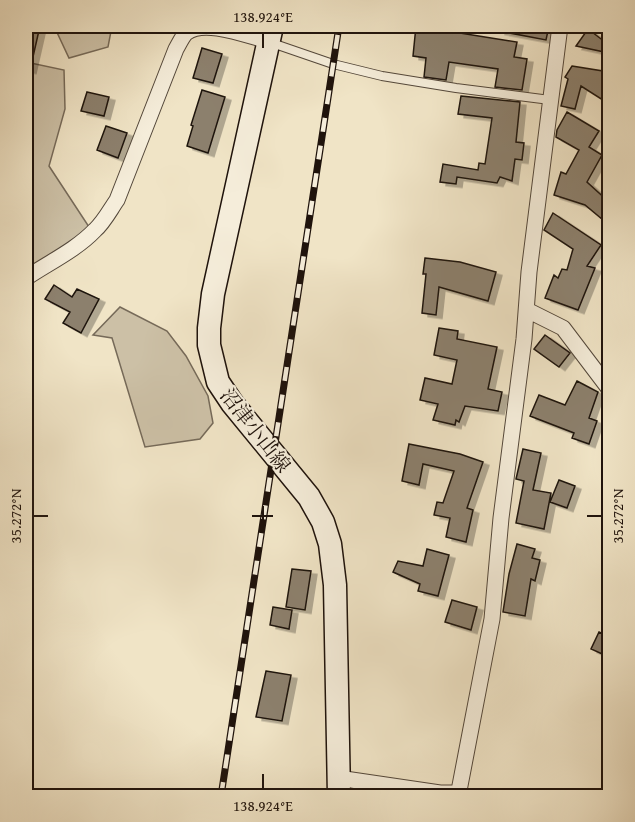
<svg xmlns="http://www.w3.org/2000/svg" width="635" height="822" viewBox="0 0 635 822" font-family="'Gentium Book Plus','Noto Serif JP',serif">
  <style>
    .green { fill: #ccc0a6; stroke: #766a59; stroke-width: 1.5 }
    .building { fill: #8c806d; stroke: #1f130c; stroke-width: 1.5; filter: url(#shadow) }
    .lines { fill: none; stroke-linecap: round; stroke-linejoin: round }
    .service-casing { stroke: #53473a; stroke-width: 10 }
    .minor-casing { stroke: #53473a; stroke-width: 17 }
    .secondary-casing { stroke: #1f130c; stroke-width: 25 }
    .service { stroke: #f5edda; stroke-width: 8 }
    .minor { stroke: #f5edda; stroke-width: 15 }
    .secondary { stroke: #f5edda; stroke-width: 22 }
    .rail-casing { stroke: #1f130c; stroke-width: 7 }
    .rail { stroke: #f5edda; stroke-width: 4.5; stroke-dasharray: 14; stroke-linecap: butt }
    .ticks { fill: none; stroke: #1f130c; stroke-width: 2 }
    .labels { text-anchor: middle; dominant-baseline: central; stroke-width: 4.5; stroke-linejoin: round; paint-order: stroke }
    .street-label { font-size: 20px; fill: #1f130c; stroke: #f5edda }
    .neatline { fill: none; stroke: #1f130c; stroke-width: 2 }
    .ticks-label { font-size: 15px; text-anchor: middle; fill: #1f130c }
  </style>
  <defs>
    <filter id="shadow"><feDropShadow dx="6" dy="3.5" stdDeviation="0" flood-color="#0004"/></filter>
  </defs>
  <rect width="100%" height="100%" fill="#f0e4c6"/>
  <filter id="stains"><feTurbulence type="fractalNoise" baseFrequency=".00333" numOctaves="4"/><feColorMatrix values="0 0 0 0 .2 0 0 0 0 .09 0 0 0 0 .02 0 0 0 .5 -.17"/></filter>
  <radialGradient id="worn" r=".72"><stop offset=".6" stop-color="#630" stop-opacity="0"/><stop offset="1" stop-color="#630" stop-opacity=".3"/></radialGradient>
  <path class="green" d="M54,26H112L108,47L69,58Z
    M26,62L64,70L65,109L49,166L93,233L26,271Z
    M120,307L167,331L186,356L208,396L213,423L200,439L145,447L112,338L93,335Z"/>
  <path class="building" d="M26,26H40L30,70L26,69Z
    M416,26L517,42L514,57L527,59L522,90L495,87L498,69L449,62L446,80L424,77L426,58L413,56Z
    M500,26H549L546,40L499,31Z
    M588,29L609,45V53L576,46Z
    M202,48L222,54L213,83L193,78Z
    M572,66L609,72V104L581,86L575,109L561,106L568,79L565,77Z
    M202,90L225,97L208,153L187,146L193,126L191,125Z
    M87,92L109,97L104,116L81,111Z
    M461,96L520,102L516,142L524,143L522,160L515,159L512,181L500,177L497,183L457,177L456,184L440,182L443,164L478,170L479,163L485,164L492,118L458,114Z
    M567,112L599,131L589,147L602,155L587,182L609,202V225L585,205L554,195L561,172L566,174L579,150L556,137L557,130Z
    M106,126L127,133L118,158L97,150Z
    M553,213L601,245L587,266L595,268L578,310L545,298L554,275L558,278L562,269L567,270L573,249L544,230Z
    M425,258L460,262L496,272L488,301L439,287L436,315L422,313L426,274H423Z
    M54,285L72,297L77,289L99,299L81,333L63,323L70,312L45,299Z
    M439,328L458,331L457,339L497,347L488,389L502,392L498,411L465,406L459,422L456,420L455,425L433,420L438,404L420,400L425,378L452,384L457,360L434,355Z
    M545,335L570,353L559,367L534,349Z
    M577,381L598,392L589,418L597,421L589,444L572,438L574,433L530,416L539,395L565,405Z
    M409,444L460,454L483,462L467,508L473,510L466,542L446,537L450,518L434,515L437,502L443,503L454,471L423,464L419,485L402,481Z
    M523,449L541,453L533,490L551,493L544,529L516,523L524,481L516,479Z
    M559,480L575,486L567,508L550,502Z
    M517,544L535,549L532,558L540,560L535,581L531,579L525,616L503,612L509,574Z
    M427,549L449,555L438,596L418,591L420,584L393,572L398,561L423,566Z
    M292,569L311,571L305,610L286,607Z
    M452,600L477,607L471,630L445,622Z
    M273,607L292,610L289,629L270,625Z
    M599,632L609,637V657L591,649Z
    M266,671L291,675L282,721L256,717Z"/>
  <g class="lines">
    <defs>
      <path id="service" d="M269,42L333,64L382,76L456,88L550,100"/>
      <path id="minor" d="M26,278C48,263 76,250 95,230C104,222 110,210 117,200L176,49C179,44 182,37 186,33C204,18 248,36 268,41
        M527,310L563,328L610,390
        M338,778L440,793H458
        M458,796L492,619L501,518L524,339L529,272L560,26"/>
      <path id="secondary" d="M272,26L213,294L209,328V345L218,382L232,403L309,497L323,522L330,544L335,585L339,796"/>
    </defs>
    <use href="#service" class="service-casing"/>
    <use href="#minor" class="minor-casing"/>
    <use href="#secondary" class="secondary-casing"/>
    <use href="#service" class="service"/>
    <use href="#minor" class="minor"/>
    <use href="#secondary" class="secondary"/>
    <defs>
      <path id="rail" d="M221,796L339,26"/>
    </defs>
    <use href="#rail" class="rail-casing"/>
    <use href="#rail" class="rail"/>
  </g>
  <path class="ticks" d="M263,33V48M263,506V527M33,516H48M252,516H273M587,516H602M263,774V789"/>
  <g class="labels">
    <g class="street-label">
      <text transform="translate(256 430) rotate(52)">沼津小山線</text>
    </g>
  </g>
  <rect width="635" height="822" fill="none" stroke="#f0e4c6" stroke-width="66"/>
  <rect x="33" y="33" width="569" height="756" class="neatline"/>
  <g class="ticks-label">
    <text x="263" y="22">138.924°E</text>
    <text transform="translate(16 516) rotate(-90)" y="5">35.272°N</text>
    <text transform="translate(618 516) rotate(-90)" y="5">35.272°N</text>
    <text x="263" y="811">138.924°E</text>
  </g>
  <rect width="100%" height="100%" filter="url(#stains)"/>
  <rect width="100%" height="100%" fill="url(#worn)"/>
</svg>
